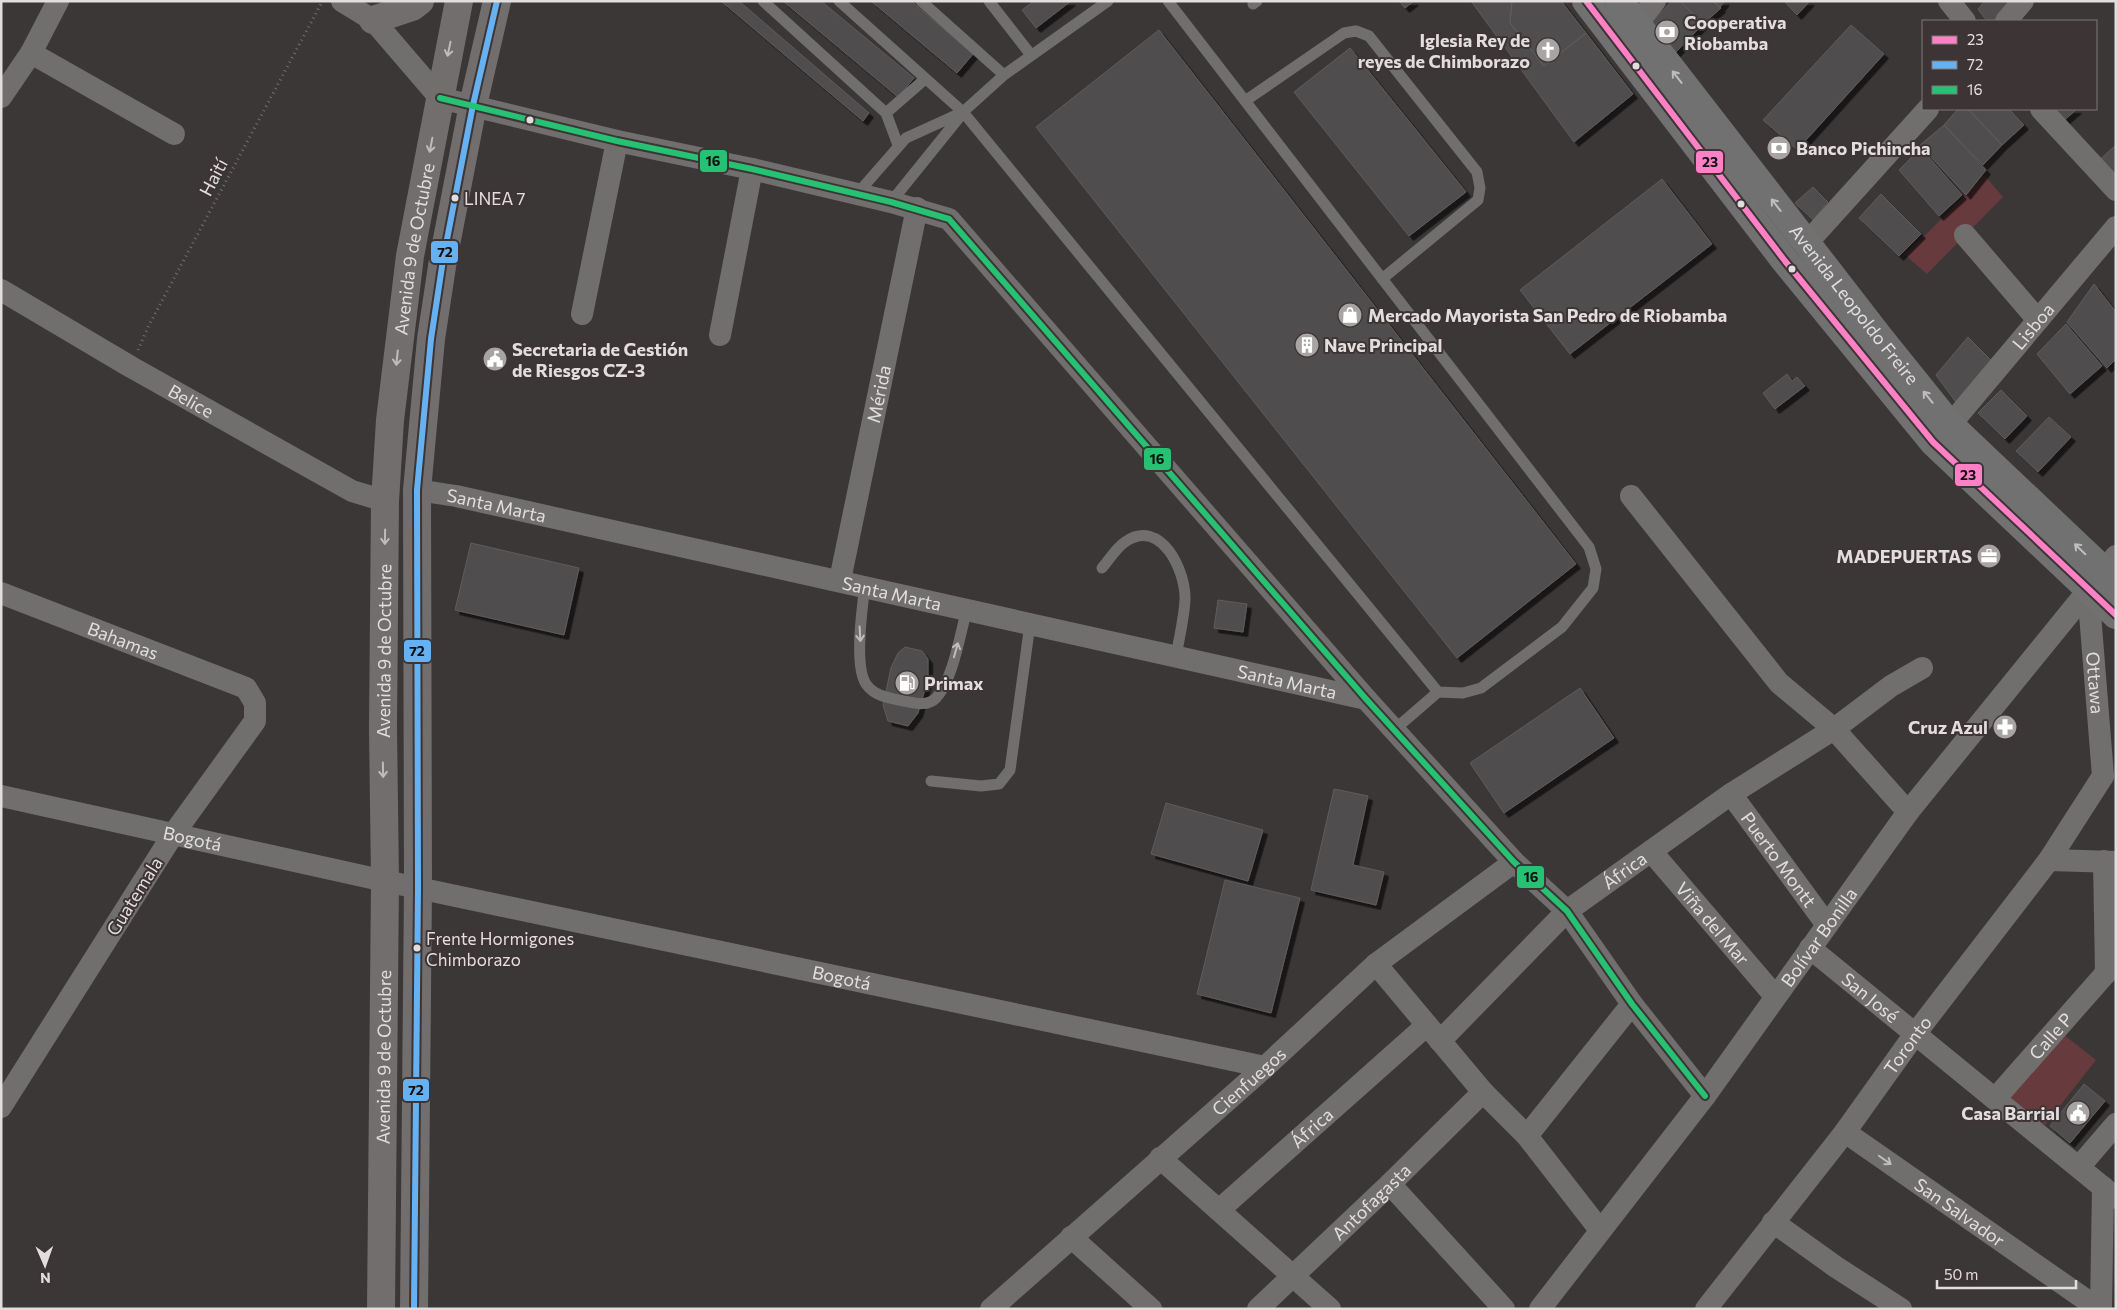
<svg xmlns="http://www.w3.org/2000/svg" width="2117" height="1310" viewBox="0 0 2117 1310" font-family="Commissioner,sans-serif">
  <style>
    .green { fill: #673a3d }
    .building { fill: #504d4d; stroke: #5f5c5c; filter: url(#shadow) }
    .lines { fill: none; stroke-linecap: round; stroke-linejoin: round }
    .path { stroke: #716f6f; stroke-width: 3; stroke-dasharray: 1 4; stroke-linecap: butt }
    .lane { stroke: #716e6e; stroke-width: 11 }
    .street { stroke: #716e6e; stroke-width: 22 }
    .secondary { stroke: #727171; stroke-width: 28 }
    .primary { stroke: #726e6e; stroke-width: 28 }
    .bus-1-casing { stroke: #3d3535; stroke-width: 10 }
    .bus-2-casing { stroke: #3d3535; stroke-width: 10 }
    .bus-3-casing { stroke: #3d3535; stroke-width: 10 }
    .bus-1 { stroke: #ff80c5; stroke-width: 6 }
    .bus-2 { stroke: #66b1f2; stroke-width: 6 }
    .bus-3 { stroke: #26c172; stroke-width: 6 }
    .oneway { stroke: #c1bcbc }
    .oneway2 { stroke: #c1bdbd }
    .bus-dot { fill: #e3dede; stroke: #3d3535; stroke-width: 2 }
    .labels { text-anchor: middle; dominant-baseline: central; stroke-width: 4; stroke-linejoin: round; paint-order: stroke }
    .bus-label { font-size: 17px; fill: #e3dede; stroke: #3d3535; text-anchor: start }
    .poi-label { font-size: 18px; font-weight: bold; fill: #e3dede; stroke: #3d3535; text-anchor: start }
    .street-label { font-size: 18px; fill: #e3dede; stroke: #3d3535 }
    .line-badge { stroke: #3d3535; stroke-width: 2 }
    .pale-badge-label { font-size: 14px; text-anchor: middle; font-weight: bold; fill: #111 }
  </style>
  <defs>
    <filter id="shadow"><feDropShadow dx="4.5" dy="4.5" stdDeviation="0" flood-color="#0009"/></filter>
  </defs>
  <rect width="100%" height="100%" fill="#3b3737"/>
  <path class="green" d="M1985,176L2003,197L1927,274L1905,255Z
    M2059,1031L2096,1060L2045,1125L2008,1097Z"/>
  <path class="building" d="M721,1H739L869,113L863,121Z
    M783,1H821L914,78L898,97Z
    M871,1H911L973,54L957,73Z
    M1034,1H1071L1036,28L1022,10Z
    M1399,1H1414L1405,8Z
    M1471,1H1512L1510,23L1544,66L1586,33L1633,94L1574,142Z
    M1512,1H1561L1586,33L1544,66L1510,23Z
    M1672,1H1680L1703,24L1675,53L1648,26Z
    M1680,1H1713L1721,8L1703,24Z
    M1713,1H1725L1720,7Z
    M1784,1H1810L1797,15Z
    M1985,1H2019L2003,21H1987L1978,9Z
    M1851,25L1884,54L1797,150L1763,120Z
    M1159,30L1576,564L1457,658L1036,127Z
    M1350,48L1466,192L1409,236L1294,92Z
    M1958,109H1968L2002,145L1983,165L1944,125Z
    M1968,109H2009L2024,125L2002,145Z
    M2047,109H2077L2061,123Z
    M1944,125L1986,170L1966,195L1920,145Z
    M2116,145V184L2096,163Z
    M1921,148L1962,195L1939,216L1899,170Z
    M1662,179L1712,244L1570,354L1520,290Z
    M1813,187L1828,202L1813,220L1795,203Z
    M1881,194L1921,234L1899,256L1859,218Z
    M2094,284L2116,312V359L2107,368L2067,322Z
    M2066,324L2102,366L2070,394L2037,354Z
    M1968,337L1995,364L1958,405L1936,375Z
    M1787,374L1792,381L1797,377L1805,386L1775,409L1763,393Z
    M2001,390L2027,416L2005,439L1978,413Z
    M2049,417L2071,437L2038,472L2016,451Z
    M471,543L579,568L564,635L455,610Z
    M1218,600L1247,604L1243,632L1214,628Z
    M905,647L922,651L928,659V679L918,713L908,726L888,721L883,705L891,668L898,653Z
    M1580,688L1614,738L1504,813L1470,763Z
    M1334,789L1368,796L1353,865L1384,872L1376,905L1311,890Z
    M1166,803L1263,830L1248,881L1151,854Z
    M1225,880L1300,898L1271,1013L1197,994Z
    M2084,1084L2105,1101L2070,1143L2050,1126Z"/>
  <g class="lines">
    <path class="path" d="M138,350L148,327L322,2"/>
    <path class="lane" d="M763,1L886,113L898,145
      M839,1L963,112L1438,692L1463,693L1481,688L1562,627L1593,588L1596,569L1589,547L1168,1
      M921,1L1004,75
      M989,1L1031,55
      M1253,4L1257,1
      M1245,101L1344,33L1356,31L1369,36L1477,172L1480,188L1478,200L1382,279
      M886,113L925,79
      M857,194L906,138L963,112L1004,75L1108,1
      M891,202L962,114
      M1102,568C1109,560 1116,548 1125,542C1161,517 1186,571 1185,600C1184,619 1179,638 1176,657
      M865,586C862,608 854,666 866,684C875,697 890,698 904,701C914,703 927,707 936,698C953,680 960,634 967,609
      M1394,730L1438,692
      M931,781L981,786L999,784L1010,770L1030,624"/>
    <g class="street">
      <path d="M342,1L373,20L440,98L617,141L752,169L891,202L949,219L1366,699L1514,862L1567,911L1632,1004L1705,1096"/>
      <path d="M1949,1L1965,21"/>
      <path d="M2006,21L2023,1"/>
      <path d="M1625,34L1637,24L1655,1"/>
      <path d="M31,53L174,134"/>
      <path d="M1,97L31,53L58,1"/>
      <path d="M2041,109L2116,190"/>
      <path d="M1965,235L2038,320"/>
      <path d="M1806,244L1928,109"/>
      <path id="s1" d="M1,290L131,367L352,491L385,501"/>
      <path d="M582,314L617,141"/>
      <path d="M720,335L752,169"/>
      <path id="s2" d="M1950,425L2116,227"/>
      <path id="s3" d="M417,490L456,496L1366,699"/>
      <path d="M1631,496L1779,683L1834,729L1908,812"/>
      <path id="s4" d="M840,580L917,208"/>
      <path id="s5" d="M2088,589L2103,776"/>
      <path id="s6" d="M1,593L246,688L255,703V721L172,836L1,1107"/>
      <path id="s7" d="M1731,794L1827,925"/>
      <path id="s8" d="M1,796L385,881L1265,1067"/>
      <path id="s9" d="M1651,851L1775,996"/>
      <path d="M2049,860L2116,862"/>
      <path d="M2104,861L2106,973"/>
      <path id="s10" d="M1810,948L2116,1198"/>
      <path d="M1376,964L1483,1092L1527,1136L1600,1230"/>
      <path id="s11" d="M1440,1041L1567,911L1731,794L1834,729L1891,686L1922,668"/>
      <path id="s12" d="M1995,1099L2106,973"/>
      <path id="s13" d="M1845,1132L2099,1309"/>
      <path d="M1527,1136L1632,1004"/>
      <path d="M1160,1158L1330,1309"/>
      <path d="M2079,1167L2116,1124"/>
      <path d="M1390,1184L1504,1309"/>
      <path id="s14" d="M1219,1210L1427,1025"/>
      <path d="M1773,1222L1836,1267L1901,1309"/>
      <path d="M1071,1237L1151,1309"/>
      <path id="s15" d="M991,1309L1265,1067L1376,964L1514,862"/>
      <path id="s16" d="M1258,1309L1390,1184L1483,1092"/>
      <path id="s17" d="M1540,1309L1705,1096L1908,812L2116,556"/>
      <path id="s18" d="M1706,1309L1845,1132L1915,1034L2049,860L2103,776"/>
      <path d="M2101,1309L2103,1187"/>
    </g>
    <g class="secondary">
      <path d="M1586,1L1785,261L1933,442L2116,615"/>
      <path id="s19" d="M1619,1L1880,338L1950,425L2116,582"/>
    </g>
    <g class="primary">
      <path d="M373,20L412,7L420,1"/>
      <path id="s20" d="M381,1309L385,881L383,728L385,501L390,420L410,256L459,1"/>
      <path d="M414,1309L418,888L417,490L431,339L443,260L473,105L497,1"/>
    </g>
    <defs>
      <path id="bus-1" d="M1586,1L1785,261L1933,442L2116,615"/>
      <path id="bus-2" d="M414,1309L418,888L417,490L431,339L443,260L473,105L497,1"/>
      <path id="bus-3" d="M440,98L617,141L752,169L891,202L949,219L1366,699L1514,862L1567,911L1632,1004L1705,1096"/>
    </defs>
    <use href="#bus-1" class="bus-1-casing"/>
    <use href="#bus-2" class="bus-2-casing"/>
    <use href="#bus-3" class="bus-3-casing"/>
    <use href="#bus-1" class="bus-1"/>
    <use href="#bus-2" class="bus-2"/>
    <use href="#bus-3" class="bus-3"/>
  </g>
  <defs><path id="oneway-shaft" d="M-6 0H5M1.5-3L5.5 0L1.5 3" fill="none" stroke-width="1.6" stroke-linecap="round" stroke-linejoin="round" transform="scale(1.25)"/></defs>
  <g class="oneway">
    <use href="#oneway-shaft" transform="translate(449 49) rotate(102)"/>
    <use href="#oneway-shaft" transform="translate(431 145) rotate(101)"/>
    <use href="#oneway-shaft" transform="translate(397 358) rotate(96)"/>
    <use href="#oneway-shaft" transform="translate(385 537) rotate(91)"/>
    <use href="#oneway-shaft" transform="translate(860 634) rotate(87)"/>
    <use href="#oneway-shaft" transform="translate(956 650) rotate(-74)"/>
    <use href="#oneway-shaft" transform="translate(383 770) rotate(89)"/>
    <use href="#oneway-shaft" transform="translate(1885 1160) rotate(35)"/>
  </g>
  <g class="oneway2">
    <use href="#oneway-shaft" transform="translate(1677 77) rotate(-128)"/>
    <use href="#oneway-shaft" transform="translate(1776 205) rotate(-128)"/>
    <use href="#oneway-shaft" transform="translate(1928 397) rotate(-129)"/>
    <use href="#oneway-shaft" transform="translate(2080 549) rotate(-136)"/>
  </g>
  <defs>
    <symbol id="bank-disc" viewBox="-11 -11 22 22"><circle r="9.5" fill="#a8a4a4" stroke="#3d3535"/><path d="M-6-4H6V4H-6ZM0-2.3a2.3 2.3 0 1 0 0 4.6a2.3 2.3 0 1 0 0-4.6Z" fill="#fff"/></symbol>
    <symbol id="church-disc" viewBox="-11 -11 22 22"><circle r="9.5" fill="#a8a4a4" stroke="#3d3535"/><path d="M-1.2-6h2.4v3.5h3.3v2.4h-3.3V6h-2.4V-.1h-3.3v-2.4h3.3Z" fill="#fff"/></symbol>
    <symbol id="shop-disc" viewBox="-11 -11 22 22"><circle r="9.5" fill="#a8a4a4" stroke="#3d3535"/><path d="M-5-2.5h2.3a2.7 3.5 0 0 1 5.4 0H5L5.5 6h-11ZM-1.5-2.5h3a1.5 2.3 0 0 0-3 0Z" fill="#fff"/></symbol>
    <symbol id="building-disc" viewBox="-11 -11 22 22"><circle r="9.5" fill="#a8a4a4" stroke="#3d3535"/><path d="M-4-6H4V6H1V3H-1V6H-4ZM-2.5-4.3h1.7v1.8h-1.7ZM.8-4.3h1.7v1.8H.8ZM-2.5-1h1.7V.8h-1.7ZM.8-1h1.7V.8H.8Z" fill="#fff"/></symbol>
    <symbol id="civic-disc" viewBox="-11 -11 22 22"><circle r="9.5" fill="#a8a4a4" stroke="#3d3535"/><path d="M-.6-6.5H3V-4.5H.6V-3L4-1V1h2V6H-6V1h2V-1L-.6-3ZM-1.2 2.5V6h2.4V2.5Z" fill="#fff"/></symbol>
    <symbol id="office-disc" viewBox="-11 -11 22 22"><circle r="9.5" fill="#a8a4a4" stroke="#3d3535"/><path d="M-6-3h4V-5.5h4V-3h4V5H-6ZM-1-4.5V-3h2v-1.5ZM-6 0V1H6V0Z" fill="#fff"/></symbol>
    <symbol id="fuel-disc" viewBox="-11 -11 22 22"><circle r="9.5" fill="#a8a4a4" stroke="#3d3535"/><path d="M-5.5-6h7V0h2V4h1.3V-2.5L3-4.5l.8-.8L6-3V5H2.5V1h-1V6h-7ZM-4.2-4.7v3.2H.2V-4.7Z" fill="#fff"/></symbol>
    <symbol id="pharmacy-disc" viewBox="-11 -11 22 22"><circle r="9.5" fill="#a8a4a4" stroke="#3d3535"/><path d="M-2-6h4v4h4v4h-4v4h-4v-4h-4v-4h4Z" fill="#fff"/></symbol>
  </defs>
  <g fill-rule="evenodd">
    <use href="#bank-disc" x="1653" y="18" width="28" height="28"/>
    <use href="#church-disc" x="1534" y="36" width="28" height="28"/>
    <use href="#bank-disc" x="1765" y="134" width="28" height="28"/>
    <use href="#shop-disc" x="1336" y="301" width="28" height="28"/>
    <use href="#building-disc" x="1293" y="331" width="28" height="28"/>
    <use href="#civic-disc" x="481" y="345" width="28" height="28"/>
    <use href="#office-disc" x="1975" y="542" width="28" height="28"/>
    <use href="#fuel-disc" x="893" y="669" width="28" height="28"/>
    <use href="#pharmacy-disc" x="1991" y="713" width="28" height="28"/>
    <use href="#civic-disc" x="2064" y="1099" width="28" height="28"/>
  </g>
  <g class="bus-dot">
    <circle cx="1636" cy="66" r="4.5"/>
    <circle cx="530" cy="120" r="4.5"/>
    <circle cx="455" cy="198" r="4.5"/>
    <circle cx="1741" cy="204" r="4.5"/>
    <circle cx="1792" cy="269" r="4.5"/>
    <circle cx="417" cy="948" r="4.5"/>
  </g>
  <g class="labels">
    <g class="bus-label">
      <text x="464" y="198">LINEA 7</text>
      <text x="426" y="938">Frente Hormigones<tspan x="426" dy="21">Chimborazo</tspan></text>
    </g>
    <g class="poi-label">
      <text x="1684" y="22">Cooperativa<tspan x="1684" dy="21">Riobamba</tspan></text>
      <text x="1530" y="40" text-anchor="end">Iglesia Rey de<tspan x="1530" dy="21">reyes de Chimborazo</tspan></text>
      <text x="1796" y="148">Banco Pichincha</text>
      <text x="1368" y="315">Mercado Mayorista San Pedro de Riobamba</text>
      <text x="1324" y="345">Nave Principal</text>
      <text x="512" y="349">Secretaria de Gestión<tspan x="512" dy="21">de Riesgos CZ-3</tspan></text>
      <text x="1972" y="556" text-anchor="end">MADEPUERTAS</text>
      <text x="924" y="683">Primax</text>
      <text x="1988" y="727" text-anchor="end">Cruz Azul</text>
      <text x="2060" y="1113" text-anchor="end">Casa Barrial</text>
    </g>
    <g class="street-label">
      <text transform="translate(213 177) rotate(-62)">Haití</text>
      <text stroke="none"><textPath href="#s20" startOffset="1062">Avenida 9 de Octubre</textPath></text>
      <text stroke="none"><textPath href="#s19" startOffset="384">Avenida Leopoldo Freire</textPath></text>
      <text stroke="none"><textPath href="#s2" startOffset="129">Lisboa</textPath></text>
      <text stroke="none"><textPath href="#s4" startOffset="190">Mérida</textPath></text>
      <text stroke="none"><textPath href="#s1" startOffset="220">Belice</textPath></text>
      <text stroke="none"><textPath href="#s3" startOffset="81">Santa Marta</textPath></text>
      <text stroke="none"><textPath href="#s3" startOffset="486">Santa Marta</textPath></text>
      <text stroke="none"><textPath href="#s6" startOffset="131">Bahamas</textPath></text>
      <text stroke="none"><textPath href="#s20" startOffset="658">Avenida 9 de Octubre</textPath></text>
      <text stroke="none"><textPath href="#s3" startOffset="891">Santa Marta</textPath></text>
      <text stroke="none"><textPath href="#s5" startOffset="94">Ottawa</textPath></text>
      <text stroke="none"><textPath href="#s8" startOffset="196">Bogotá</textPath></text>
      <text stroke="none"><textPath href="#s7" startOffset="81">Puerto Montt</textPath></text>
      <text stroke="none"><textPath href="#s11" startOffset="252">África</textPath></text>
      <text transform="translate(134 896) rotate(-58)">Guatemala</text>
      <text stroke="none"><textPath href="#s9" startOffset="95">Viña del Mar</textPath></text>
      <text stroke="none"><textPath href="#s17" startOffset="465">Bolívar Bonilla</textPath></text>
      <text stroke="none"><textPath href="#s8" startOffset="860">Bogotá</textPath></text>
      <text stroke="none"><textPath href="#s10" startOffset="78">San José</textPath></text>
      <text stroke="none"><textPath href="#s12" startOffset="84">Calle P</textPath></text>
      <text stroke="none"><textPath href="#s18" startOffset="332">Toronto</textPath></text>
      <text stroke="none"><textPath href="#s20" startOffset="252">Avenida 9 de Octubre</textPath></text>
      <text stroke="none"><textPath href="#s15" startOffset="344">Cienfuegos</textPath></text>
      <text stroke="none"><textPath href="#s14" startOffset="124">África</textPath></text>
      <text stroke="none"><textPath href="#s16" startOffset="156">Antofagasta</textPath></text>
      <text stroke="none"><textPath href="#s13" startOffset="140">San Salvador</textPath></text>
    </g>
  </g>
  <g class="line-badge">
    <rect x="699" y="149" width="29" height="24" rx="5" fill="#26c172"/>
    <rect x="1695" y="150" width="29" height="24" rx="5" fill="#ff80c5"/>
    <rect x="430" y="240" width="29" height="24" rx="5" fill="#66b1f2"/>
    <rect x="1143" y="447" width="29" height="24" rx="5" fill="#26c172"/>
    <rect x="1954" y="463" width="29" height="24" rx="5" fill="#ff80c5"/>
    <rect x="403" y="639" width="29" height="24" rx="5" fill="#66b1f2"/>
    <rect x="1516" y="865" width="29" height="24" rx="5" fill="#26c172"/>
    <rect x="402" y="1078" width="28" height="24" rx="5" fill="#66b1f2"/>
  </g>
  <g class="pale-badge-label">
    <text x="713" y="166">16</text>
    <text x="1710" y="167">23</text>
    <text x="445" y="257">72</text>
    <text x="1157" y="464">16</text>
    <text x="1968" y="480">23</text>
    <text x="417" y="656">72</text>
    <text x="1531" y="882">16</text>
    <text x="416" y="1095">72</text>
  </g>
  <rect width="2117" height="1310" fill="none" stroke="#e3dede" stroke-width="5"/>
  <rect x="1922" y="20" width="175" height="90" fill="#3d3535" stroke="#7f7979"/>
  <rect x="1932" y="36" width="25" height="8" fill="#ff80c5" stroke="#7f7979"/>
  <text x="1967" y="45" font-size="15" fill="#e3dede">23</text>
  <rect x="1932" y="61" width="25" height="8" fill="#66b1f2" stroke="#7f7979"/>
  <text x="1967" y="70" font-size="15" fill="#e3dede">72</text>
  <rect x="1932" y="86" width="25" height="8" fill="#26c172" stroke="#7f7979"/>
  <text x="1967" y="95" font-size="15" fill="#e3dede">16</text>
  <g transform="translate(45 1265) rotate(178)" stroke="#3d3535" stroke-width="4" paint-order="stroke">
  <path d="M0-4L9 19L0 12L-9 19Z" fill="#e3dede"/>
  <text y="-8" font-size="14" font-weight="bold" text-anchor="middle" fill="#e3dede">N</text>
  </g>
  <path d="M1937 1280v8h139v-8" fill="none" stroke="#e3dede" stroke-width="2.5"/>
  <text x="1944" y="1280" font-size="15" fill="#e3dede" stroke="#3d3535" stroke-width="4" paint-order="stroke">50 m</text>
</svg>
